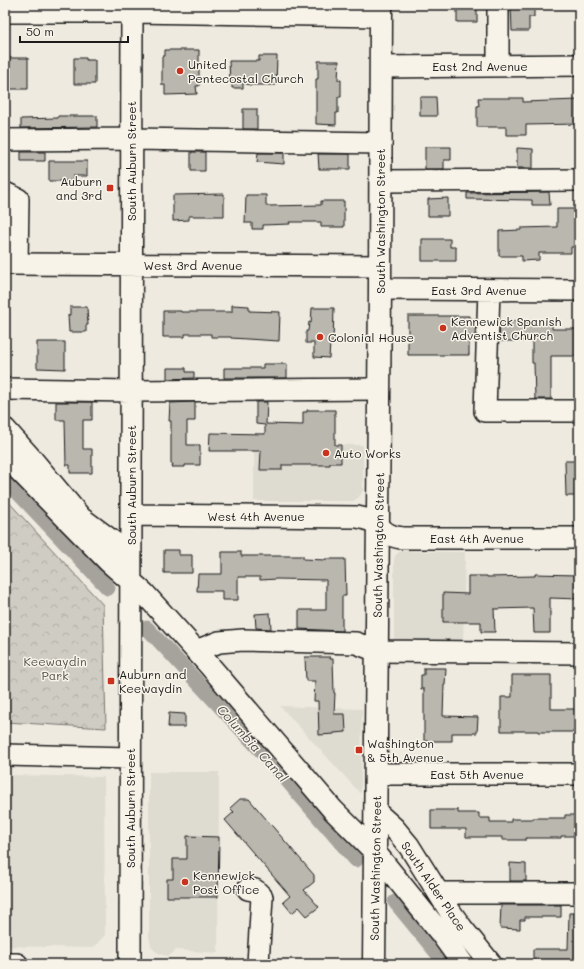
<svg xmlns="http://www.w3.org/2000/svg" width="584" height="969" viewBox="0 0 584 969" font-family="Mali,sans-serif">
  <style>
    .built { fill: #dedbd1 }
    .park { fill: url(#park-crowns); stroke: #767470 }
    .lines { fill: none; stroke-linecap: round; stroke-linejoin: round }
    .canal { stroke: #a6a39d; stroke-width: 15 }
    .building { fill: #bab7af; stroke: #1c1c1c }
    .minor-casing { stroke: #1c1c1c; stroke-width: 24 }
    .major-casing { stroke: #1c1c1c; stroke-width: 25 }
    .minor { stroke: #f7f3e8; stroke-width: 21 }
    .major { stroke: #f7f3e8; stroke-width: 22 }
    .poi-dot { fill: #c8321e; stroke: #f7f3e8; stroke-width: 1.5 }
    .labels { text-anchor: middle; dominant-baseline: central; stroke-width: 3; stroke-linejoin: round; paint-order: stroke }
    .poi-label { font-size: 12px; fill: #1c1c1c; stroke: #f7f3e8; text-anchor: start }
    .street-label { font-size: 12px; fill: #1c1c1c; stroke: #f7f3e8 }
    .park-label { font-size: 12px; fill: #52514e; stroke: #f7f3e8 }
    .water-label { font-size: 13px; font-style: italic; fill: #535250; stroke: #f7f3e8 }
  </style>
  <defs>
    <pattern id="park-crowns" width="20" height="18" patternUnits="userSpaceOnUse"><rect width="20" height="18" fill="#cfccc3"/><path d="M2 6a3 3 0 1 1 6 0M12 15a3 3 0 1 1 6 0" fill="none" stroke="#b1afa7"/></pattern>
  </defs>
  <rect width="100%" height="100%" fill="#eeeae0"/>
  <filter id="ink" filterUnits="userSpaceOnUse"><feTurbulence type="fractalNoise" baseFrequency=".025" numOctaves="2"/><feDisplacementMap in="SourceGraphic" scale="8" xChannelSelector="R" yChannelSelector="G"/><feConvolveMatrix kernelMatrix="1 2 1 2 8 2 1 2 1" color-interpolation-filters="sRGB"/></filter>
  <g filter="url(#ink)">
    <path class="built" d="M254,444L363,445V490L361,494L358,498L353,501H254Z
      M404,551L465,552L463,648L394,647V560L395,556L399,552Z
      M280,706L362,709L361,794Z
      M149,772H219L218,953L176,950L169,956L162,955L155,951L151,946L149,937Z
      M5,775L104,777L105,935L93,948L5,946Z"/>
    <path class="park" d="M5,498L103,605L106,728L5,722Z"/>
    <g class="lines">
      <path class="canal" d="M5,479L108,588
        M147,628L266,756L356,860
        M395,902L446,964"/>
    </g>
    <path class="building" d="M457,5H477V22H457Z
      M511,5H534V17H529V31H512Z
      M165,50H199V86H196L197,94L165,95V85H162V56H165Z
      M259,56H277L276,85H250L243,83V88H232V83H230L229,61H259Z
      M9,58H28V89H9Z
      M74,58H86V60H95V84H74Z
      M318,61H339L338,80H341V97H338V113H336V125L316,124V79H318Z
      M420,97H436L437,116H420Z
      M478,98H523V102L578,100L579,124L526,125V135H506V127H477V106H479Z
      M243,109H257V129H243Z
      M58,116H97V127L21,128V119L58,118Z
      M425,147H451V160H444V169H425Z
      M517,148L533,149V168H517Z
      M21,152H45V161H21Z
      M191,152H205V171H191Z
      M258,153H284V164L257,162Z
      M318,154H350V169H319Z
      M49,161H87V176H73V181H49Z
      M549,192L550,205H532V200L467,199V193Z
      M224,194V216H189V220L173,221V195Z
      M246,195H266V206L321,205V201H344V227H321V222H289L290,224L263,225V229H252V223H245Z
      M448,198V216H428V199Z
      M557,209H576L577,247H571V253H539V260L522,261V256H499V231L521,230V228L557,227Z
      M422,239H450V247H456V261H422Z
      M232,305L249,306V311L280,312L279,341L231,338V337H211V334H185V337H163V311H181V312H232Z
      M70,307H87L88,325H86V332H69L68,315H70Z
      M312,308H334L333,343H330L329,358L314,357V343H306V331H308L309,322L311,323Z
      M408,316H469V319H476L475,336H469V355H408Z
      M500,321H519V322L552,323V329H579L578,356H551V399H535L534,363H532V341H499Z
      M37,342H65V369L37,368Z
      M263,364H287V378H224V368H263Z
      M167,368H186V372H194V378L167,379Z
      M56,402H92V420H83V449H92V473H70V465H66L65,420H56Z
      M195,402V421H187V445H200V465H185V467H172L173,464H171V421H169L170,403Z
      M256,402H267L266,424L303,425V412H307V410H335V445H341V463H330V465H282V470H260L261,451H209L210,433L265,434V425L256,424Z
      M565,461H579V496H566Z
      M164,550H179V555H192V573H164Z
      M222,552H241V556H303V559L325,560V559H345L346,596H342V631L299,629V610H326V580L277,579L260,580V577H238V600H222V591H197L198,574H222Z
      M535,574L577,575V578H579V599L550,598V633H534L533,608L494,609L495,632H481V622H443V593L468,594V576H487V577L535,576Z
      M270,613L271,629L256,628L255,614Z
      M305,657H330V659H333L334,693H335L334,714H345L346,732L334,733V734L319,735L318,701H314L315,681H306Z
      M424,668H446L445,685H444L443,716L478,717L477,733H452V741H424V689H421V675H424Z
      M512,675H551V709H579V732H538V731H501V697H512Z
      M169,713L185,714V727H168Z
      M240,799H249L314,875V882L304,890L319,907L307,916L299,907L292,913L283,902L290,896L225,820L234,812L230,808Z
      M431,810H458V813H479V818H490V822H511V819H533V818H565V815H579V836H561V838H526V840H502V837H466V829H431Z
      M187,836L219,837L218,897H167V879H173V859H187Z
      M510,863L526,864V881H510Z
      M501,905H561V917H525V920H520V929L500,928Z
      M569,913H579V964H533V949H568Z"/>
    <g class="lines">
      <defs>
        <path id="minor" d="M5,12H132L381,16
          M498,66V5
          M381,67L579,65
          M5,140L132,139L381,143
          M380,181L579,180
          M5,193L18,199L17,264
          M5,264L380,266
          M380,289L579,290
          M489,290L485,411H579
          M5,389L131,391L379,389
          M5,429L30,457L81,518L131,555
          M5,456L109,562L144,593L209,665L333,810L375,852L442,935L463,964
          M131,515L357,517C362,518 368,519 373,522C384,531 387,536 402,538H579
          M196,651L219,642L243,640L356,643L377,651L579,653
          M5,755L130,758
          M376,774H579
          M375,811L394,828L409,846L449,910L462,928L491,964
          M248,889L255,890L262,897L258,964
          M439,893H579
          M5,964H17
          M130,964L132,5"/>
        <path id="major" d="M374,964L380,289L381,5"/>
      </defs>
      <use href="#minor" class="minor-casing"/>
      <use href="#major" class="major-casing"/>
      <use href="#minor" class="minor"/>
      <use href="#major" class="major"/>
    </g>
  </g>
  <g class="poi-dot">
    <circle cx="180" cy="71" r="4"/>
    <rect x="106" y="184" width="8" height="8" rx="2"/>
    <circle cx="443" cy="328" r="4"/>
    <circle cx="320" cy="337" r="4"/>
    <circle cx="326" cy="453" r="4"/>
    <rect x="107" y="677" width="8" height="8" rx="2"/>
    <rect x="355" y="746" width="8" height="8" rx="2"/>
    <circle cx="185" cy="882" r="4"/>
  </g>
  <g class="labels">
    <g class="poi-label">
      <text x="188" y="64">United<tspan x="188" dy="14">Pentecostal Church</tspan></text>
      <text x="102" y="181" text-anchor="end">Auburn<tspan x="102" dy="14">and 3rd</tspan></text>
      <text x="451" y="321">Kennewick Spanish<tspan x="451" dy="14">Adventist Church</tspan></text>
      <text x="328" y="337">Colonial House</text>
      <text x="334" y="453">Auto Works</text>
      <text x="119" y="674">Auburn and<tspan x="119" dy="14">Keewaydin</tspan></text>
      <text x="367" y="743">Washington<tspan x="367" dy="14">&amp; 5th Avenue</tspan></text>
      <text x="193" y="875">Kennewick<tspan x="193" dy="14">Post Office</tspan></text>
    </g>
    <g class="street-label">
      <text x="480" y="66">East 2nd Avenue</text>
      <text transform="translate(131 161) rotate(-90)">South Auburn Street</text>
      <text transform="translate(380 221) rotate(-90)">South Washington Street</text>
      <text x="193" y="265">West 3rd Avenue</text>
      <text x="479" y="290">East 3rd Avenue</text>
      <text transform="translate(131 485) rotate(-90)">South Auburn Street</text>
      <text x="256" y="516">West 4th Avenue</text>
      <text x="477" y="538">East 4th Avenue</text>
      <text transform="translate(378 545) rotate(-89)">South Washington Street</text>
      <text x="477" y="774">East 5th Avenue</text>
      <text transform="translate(130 808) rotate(-90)">South Auburn Street</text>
      <text transform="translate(375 868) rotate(-89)">South Washington Street</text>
      <text transform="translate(434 886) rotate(56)">South Alder Place</text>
    </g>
    <g class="park-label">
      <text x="55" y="661">Keewaydin<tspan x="55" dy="14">Park</tspan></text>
    </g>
    <g class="water-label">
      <text transform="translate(253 743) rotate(48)">Columbia Canal</text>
    </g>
  </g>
  <rect width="584" height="969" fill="none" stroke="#f7f3e8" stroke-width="20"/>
  <rect x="10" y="10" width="564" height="949" fill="none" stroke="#1c1c1c" stroke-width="1.5" filter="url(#ink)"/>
  <path d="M20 36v6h108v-6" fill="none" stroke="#1c1c1c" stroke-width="2"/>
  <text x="26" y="36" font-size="12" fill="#1c1c1c" stroke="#f7f3e8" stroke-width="3" paint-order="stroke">50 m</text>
</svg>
